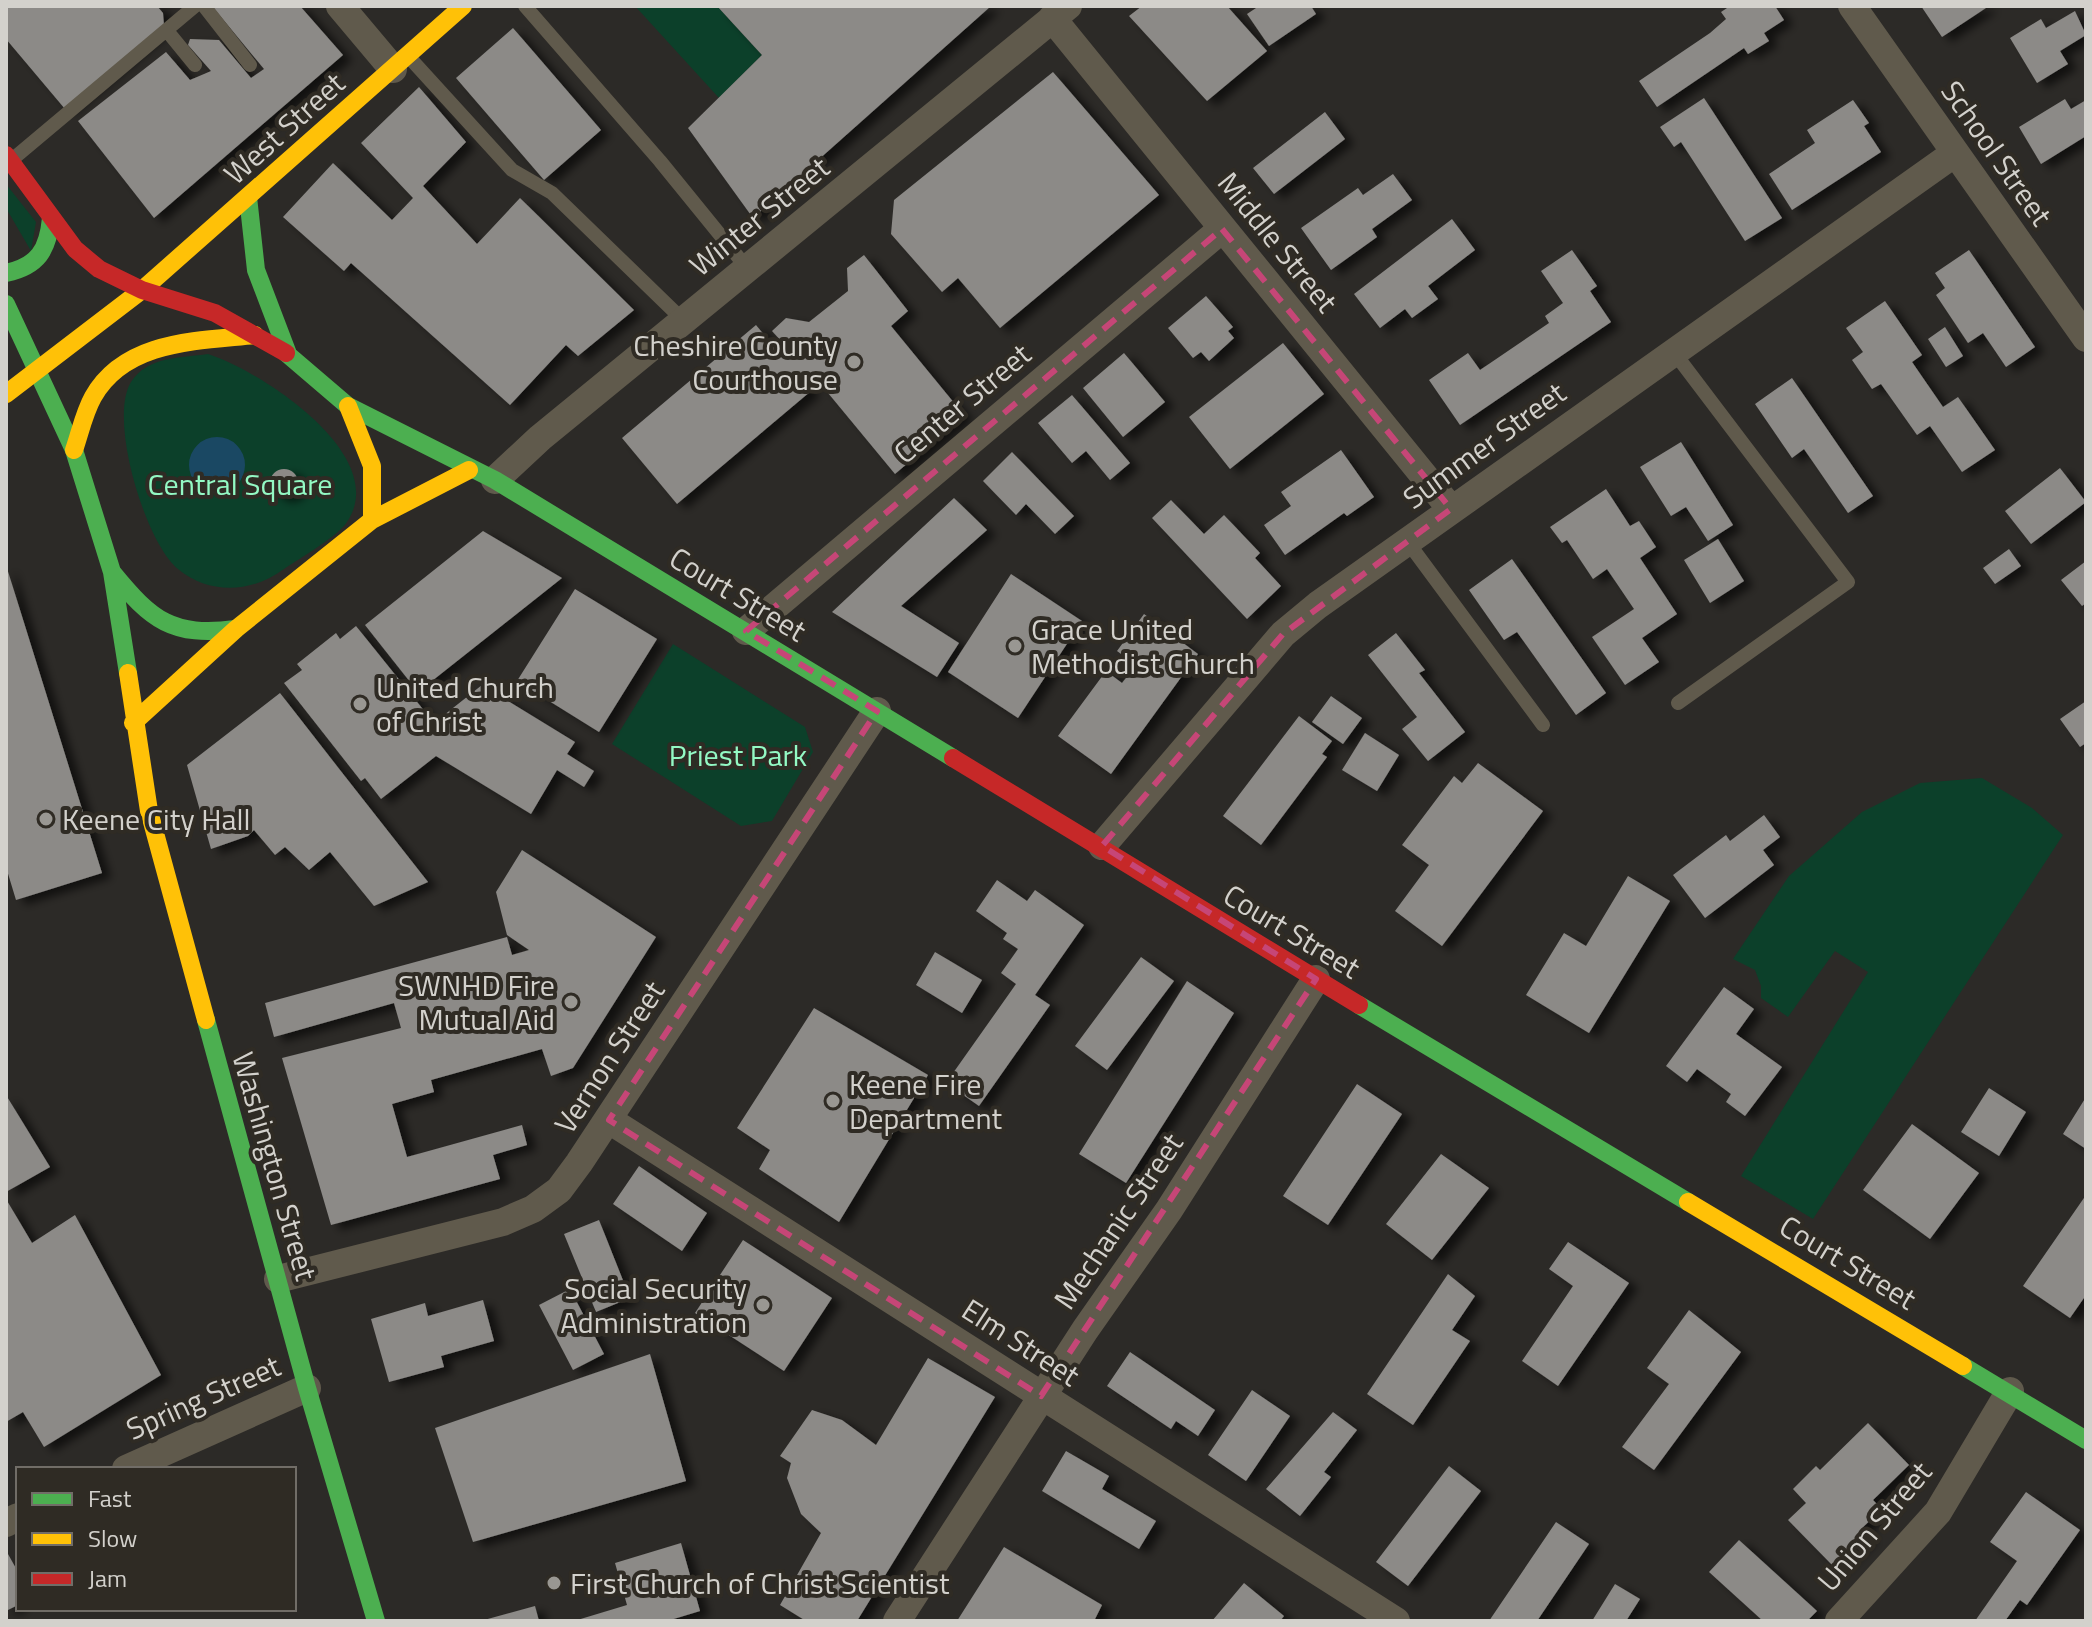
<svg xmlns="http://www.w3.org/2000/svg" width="2092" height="1627" viewBox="0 0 2092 1627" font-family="'Titillium Web',sans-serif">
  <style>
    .green { fill: #0c402a }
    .water { fill: #1a4863 }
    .building { fill: #8c8a87; filter: url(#shadow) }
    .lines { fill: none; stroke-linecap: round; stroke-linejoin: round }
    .lane { stroke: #605a4c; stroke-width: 14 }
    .street { stroke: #605a4c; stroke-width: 28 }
    .fast { stroke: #4caf50; stroke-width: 18 }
    .slow { stroke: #ffc107; stroke-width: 18 }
    .jam { stroke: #c62828; stroke-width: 18 }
    .marked { fill: none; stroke: #c64677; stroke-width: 6; stroke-dasharray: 16 10; stroke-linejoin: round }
    .poi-dot { fill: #999792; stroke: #2f2b24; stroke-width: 3 }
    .labels { text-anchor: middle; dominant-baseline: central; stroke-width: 8; stroke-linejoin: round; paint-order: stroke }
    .street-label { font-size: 30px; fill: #d3d1cc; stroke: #2f2b24 }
    .poi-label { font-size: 30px; fill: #d3d1cc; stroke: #2f2b24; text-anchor: start }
    .park-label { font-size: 30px; fill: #93f9c4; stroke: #2f2b24 }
  </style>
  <defs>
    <filter id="shadow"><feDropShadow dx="9" dy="5" stdDeviation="4" flood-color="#0009"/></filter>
  </defs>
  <rect width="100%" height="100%" fill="#2c2a27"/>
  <path class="green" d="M635,6H717L762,55L719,98Z
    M6,184L36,222L31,251L6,208Z
    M208,354C259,370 392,455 347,522C337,537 300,558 284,569C252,593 209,595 178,569C145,542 108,419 131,382C148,356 181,358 208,354Z
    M673,644L805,727L813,752L772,821L741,826L612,744Z
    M1982,778L2032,808L2063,835L1813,1219L1741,1176L1868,972L1835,951L1788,1017L1761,998V986L1755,970L1733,959L1789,876L1862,812L1920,783Z"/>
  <path class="water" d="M189 465a28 28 0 1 1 56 0a28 28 0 1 1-56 0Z"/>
  <path class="building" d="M6,6H157L163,13L164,26L65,109L6,39Z
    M212,6H300L343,55L154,218L78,121L166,52L190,80L211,71L188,45L190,39L219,40L251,78L264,69Z
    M717,6H991L753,218L688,128L762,55Z
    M1142,6H1227L1267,51L1207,101L1129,16Z
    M1259,6H1311L1316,14L1269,46L1247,14Z
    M1730,6H1775L1784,20L1764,33L1769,41L1748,54L1744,48L1657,107L1639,81L1710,33L1726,19L1721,12Z
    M1921,6H1989L1942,37Z
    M2075,11L2086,35L2060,51L2068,64L2037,83L2010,38L2041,19L2046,28Z
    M513,28L601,130L544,180L456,78Z
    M1053,72L1159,195L1000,328L958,278L942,292L891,234L894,200Z
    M419,87L466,142L423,186L477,244L520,198L634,310L578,356L566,345L510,405L351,263L344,271L283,217L333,163L392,220L413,198L361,143Z
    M1704,98L1782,218L1745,241L1681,142L1674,147L1660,127Z
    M2065,99L2071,109L2086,100V136L2041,164L2019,127Z
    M1853,100L1869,123L1864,126L1881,152L1792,210L1769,174L1815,143L1807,130Z
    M1325,112L1345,139L1274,194L1253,168Z
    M1393,174L1412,200L1372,229L1377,237L1331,270L1301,228L1358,188L1363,195Z
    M1452,219L1475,250L1428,286L1438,299L1412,318L1405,309L1380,328L1354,294Z
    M1572,250L1597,286L1590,291L1611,322L1460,425L1429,380L1468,353L1480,370L1549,323L1545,316L1563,303L1541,271Z
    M1969,250L2035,347L2006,367L1983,333L1968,343L1936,295L1945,288L1935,273Z
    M864,255L908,311L891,326L964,415L895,474L814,376L806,384L811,391L677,504L622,438L756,325L775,348L783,343L772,331L786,318L809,322L848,291L847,268Z
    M1206,296L1233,327L1228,331L1234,338L1209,361L1201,352L1193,358L1168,328Z
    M1885,301L1922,355L1912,362L1943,407L1958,397L1995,450L1962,472L1930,426L1917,435L1881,384L1872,389L1852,360L1863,352L1846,328Z
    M1945,327L1963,356L1946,367L1928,339Z
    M1283,343L1324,394L1230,469L1189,417Z
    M1124,353L1165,402L1123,437L1083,388Z
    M1792,378L1873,496L1848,513L1804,449L1792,458L1755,404Z
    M1072,395L1130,463L1110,480L1086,451L1072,463L1038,423Z
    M1681,442L1733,525L1708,541L1686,507L1671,516L1640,467Z
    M1341,450L1374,497L1347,516L1344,513L1285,555L1264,525L1291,506L1281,492Z
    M1012,452L1074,516L1055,534L1026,504L1016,515L983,481Z
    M2060,468L2086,502L2031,544L2005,511Z
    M270 483a14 14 0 1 1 28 0a14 14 0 1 1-28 0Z
    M1606,489L1630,526L1639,521L1656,547L1640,558L1677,614L1642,638L1659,662L1625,685L1592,637L1634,609L1607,569L1593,579L1567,540L1562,543L1550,527Z
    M954,498L987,530L901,606L959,643L937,677L832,612Z
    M1171,500L1204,534L1224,515L1260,553L1255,558L1281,586L1247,619L1152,518Z
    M483,531L562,578L418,692L365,625Z
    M1718,539L1744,581L1710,603L1684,560Z
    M2009,549L2021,566L1995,584L1983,568Z
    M1512,559L1606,693L1576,715L1517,632L1504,640L1469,590Z
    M2086,561V603L2082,606L2061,580Z
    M6,565L102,873L16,900L6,867Z
    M1011,574L1082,621L1018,718L948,672Z
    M575,589L657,639L599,732L517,681Z
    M1144,614L1198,654L1111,774L1058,736L1106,671L1122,683L1136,665L1117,651Z
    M356,626L434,723L482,685L575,742L567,754L594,771L584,787L557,770L531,814L436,756L381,799L365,778L361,781L284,683L302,670L297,664L336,633L340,639Z
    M1396,633L1425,670L1419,673L1465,732L1428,761L1402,729L1417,717L1368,655Z
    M280,693L340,770L428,882L374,906L330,852L309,870L285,847L275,855L254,830L248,836L211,849L187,765Z
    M1331,696L1362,718L1343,744L1312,722Z
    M2086,701V743L2080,747L2060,719Z
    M1299,716L1332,741L1322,754L1327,757L1261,845L1223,816Z
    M1365,733L1399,755L1377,791L1342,770Z
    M1478,763L1543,811L1442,946L1395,911L1429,865L1402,845L1454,776L1462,783Z
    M1764,815L1780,837L1763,850L1774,865L1705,918L1673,875L1726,835L1730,841Z
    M522,850L656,937L573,1068L551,1076L542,1049L431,1080L434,1092L392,1104L407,1157L522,1125L527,1145L493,1155L500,1179L331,1225L282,1058L401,1028L394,1003L274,1037L265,1003L507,937L512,955L529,950L507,935L496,892Z
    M1628,876L1670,901L1589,1033L1526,995L1564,933L1586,946Z
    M997,880L1027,901L1035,890L1084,925L1035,995L1050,1005L979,1106L946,1083L1016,984L1001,973L1018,949L1003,939L1007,933L976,911Z
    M935,952L982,980L962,1013L916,985Z
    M1141,957L1174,981L1107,1070L1075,1046Z
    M1187,981L1234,1013L1126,1183L1079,1154Z
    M1724,987L1754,1009L1736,1034L1782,1067L1745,1116L1726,1102L1731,1094L1697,1069L1687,1082L1666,1066Z
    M814,1008L928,1075L839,1222L759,1169L770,1150L737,1128Z
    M1357,1084L1402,1114L1328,1225L1283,1196Z
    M1989,1088L2026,1112L1999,1156L1961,1132Z
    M6,1095L50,1167L6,1192Z
    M2086,1097V1149L2063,1134Z
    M1912,1124L1979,1173L1930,1239L1863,1190Z
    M1441,1154L1489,1188L1432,1260L1386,1224Z
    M639,1166L707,1213L682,1251L613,1204Z
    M2086,1195V1295L2070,1318L2023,1286Z
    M6,1199L32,1243L75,1215L161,1375L44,1447L23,1412L6,1422Z
    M599,1220L630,1298L596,1312L564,1234Z
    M743,1240L832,1298L784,1371L695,1313Z
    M1568,1242L1629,1283L1558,1386L1522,1361L1573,1286L1549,1269Z
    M1448,1274L1475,1296L1452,1330L1470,1341L1413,1425L1367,1394Z
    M570,1289L604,1354L573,1370L539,1305Z
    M483,1300L494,1341L441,1356L444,1367L389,1382L371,1319L425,1303L428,1316Z
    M1689,1310L1741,1352L1654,1470L1622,1447L1669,1384L1647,1368Z
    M1130,1352L1215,1410L1198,1436L1176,1421L1171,1429L1107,1386Z
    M650,1354L686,1481L473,1542L435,1428Z
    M928,1358L995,1397L857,1621H806L780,1605L821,1533L801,1514L787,1478L791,1463L780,1456L812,1410L842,1420L876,1445Z
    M1252,1390L1290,1416L1246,1481L1208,1455Z
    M1333,1412L1357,1430L1324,1472L1331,1477L1300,1516L1266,1489Z
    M1868,1423L1909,1465L1873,1500L1882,1509L1861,1529L1868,1537L1835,1568L1788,1520L1806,1503L1793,1489L1816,1466L1820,1470Z
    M1066,1451L1109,1476L1102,1489L1156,1521L1139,1549L1042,1491Z
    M1449,1466L1481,1491L1408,1586L1376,1562Z
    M2026,1492L2080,1530L2027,1605L2020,1600L2005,1621H1975L2017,1561L1990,1542Z
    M1556,1522L1589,1544L1537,1621H1489Z
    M1739,1540L1817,1611L1807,1621H1763L1709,1572Z
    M681,1543L700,1611L667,1621H574L627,1605L615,1563Z
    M1004,1547L1102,1605L1094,1621H957Z
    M8,1554L18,1572V1605L6,1611Z
    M1244,1583L1284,1616L1280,1621H1212Z
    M1615,1584L1640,1599L1626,1621H1592Z
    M535,1606L539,1621H484V1620Z"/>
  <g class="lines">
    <path class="lane" d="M204,6L250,65
      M525,6L660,161L747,268
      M168,32L195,65
      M408,56L512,170L552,193L683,320
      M14,158L195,6
      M1673,351L1848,582L1678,703
      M1407,541L1543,725"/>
    <path class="street" d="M340,6L393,69
      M1852,6L2086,338
      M1052,18L1451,509
      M495,480L540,438L1068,6
      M746,631L1222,229
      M1102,846L1283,634L1318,605L1955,153
      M609,1120L1396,1621
      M278,1279L503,1222L533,1209L559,1190L579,1163L877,711
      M126,1469L307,1388
      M6,1523L18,1517
      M897,1621L1085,1330L1169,1210L1316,979
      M1839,1621L1938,1512L2010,1391"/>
    <path class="fast" d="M248,197L256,270L288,354
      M6,273C38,266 48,250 51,218
      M6,304L74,450L112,572L128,673
      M286,353L348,406L495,480L953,758
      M112,572C152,621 172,637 236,629
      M1359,1005L1688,1202
      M206,1020L307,1388L376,1621
      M1963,1366L2086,1440"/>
    <path class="slow" d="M6,394L142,290L463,6
      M348,406L372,466V520
      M74,450C80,433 84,413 93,397C125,340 198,341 255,335
      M128,673L149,811L206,1020
      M133,723L236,629L372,520L469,470
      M1688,1202L1963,1366"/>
    <path class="jam" d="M6,155L75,249L99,269L142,290L215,313L286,353
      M953,758L1359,1005"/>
  </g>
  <path class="marked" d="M1222,229L1451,509L1283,634L1102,846L1316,979L1041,1396L609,1120L877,711L746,631Z"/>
  <g class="poi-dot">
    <circle cx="854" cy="362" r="8"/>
    <circle cx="1015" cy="646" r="8"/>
    <circle cx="360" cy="704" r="8"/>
    <circle cx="46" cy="819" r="8"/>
    <circle cx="571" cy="1002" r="8"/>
    <circle cx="833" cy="1101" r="8"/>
    <circle cx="763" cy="1305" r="8"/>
    <circle cx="554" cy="1583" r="8"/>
  </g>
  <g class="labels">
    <g class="street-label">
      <text transform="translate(284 128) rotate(-42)">West Street</text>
      <text transform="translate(1997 153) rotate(55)">School Street</text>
      <text transform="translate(759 216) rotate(-39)">Winter Street</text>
      <text transform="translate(1278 242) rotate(51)">Middle Street</text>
      <text transform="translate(962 403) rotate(-40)">Center Street</text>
      <text transform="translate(1484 445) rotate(-36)">Summer Street</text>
      <text transform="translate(738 594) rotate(31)">Court Street</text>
      <text transform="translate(1292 931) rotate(31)">Court Street</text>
      <text transform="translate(609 1057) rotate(-57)">Vernon Street</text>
      <text transform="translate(275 1166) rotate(74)">Washington Street</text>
      <text transform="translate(1118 1221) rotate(-56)">Mechanic Street</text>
      <text transform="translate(1848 1262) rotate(31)">Court Street</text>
      <text transform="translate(1021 1342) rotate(33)">Elm Street</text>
      <text transform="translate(203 1397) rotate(-24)">Spring Street</text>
      <text transform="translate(1874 1526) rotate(-50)">Union Street</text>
    </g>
    <g class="poi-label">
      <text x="838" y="345" text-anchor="end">Cheshire County<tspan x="838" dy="34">Courthouse</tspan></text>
      <text x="1031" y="629">Grace United<tspan x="1031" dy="34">Methodist Church</tspan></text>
      <text x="376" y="687">United Church<tspan x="376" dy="34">of Christ</tspan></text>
      <text x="62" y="819">Keene City Hall</text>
      <text x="555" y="985" text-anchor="end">SWNHD Fire<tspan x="555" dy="34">Mutual Aid</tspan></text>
      <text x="849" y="1084">Keene Fire<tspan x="849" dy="34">Department</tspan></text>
      <text x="747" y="1288" text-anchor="end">Social Security<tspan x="747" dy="34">Administration</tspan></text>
      <text x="570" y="1583">First Church of Christ Scientist</text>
    </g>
    <g class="park-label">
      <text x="240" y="484">Central Square</text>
      <text x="738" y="755">Priest Park</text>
    </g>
  </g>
  <rect width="2092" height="1627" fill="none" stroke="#d3d1cc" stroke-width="16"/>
  <rect x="16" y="1467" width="280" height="144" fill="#2f2b24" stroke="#716d67" stroke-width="2"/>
  <rect x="32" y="1493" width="40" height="12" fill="#4caf50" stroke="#716d67" stroke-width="2"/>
  <text x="88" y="1507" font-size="24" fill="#d3d1cc">Fast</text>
  <rect x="32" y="1533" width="40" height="12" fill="#ffc107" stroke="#716d67" stroke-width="2"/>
  <text x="88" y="1547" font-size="24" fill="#d3d1cc">Slow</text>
  <rect x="32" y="1573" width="40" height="12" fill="#c62828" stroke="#716d67" stroke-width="2"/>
  <text x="88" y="1587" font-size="24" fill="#d3d1cc">Jam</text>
</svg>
